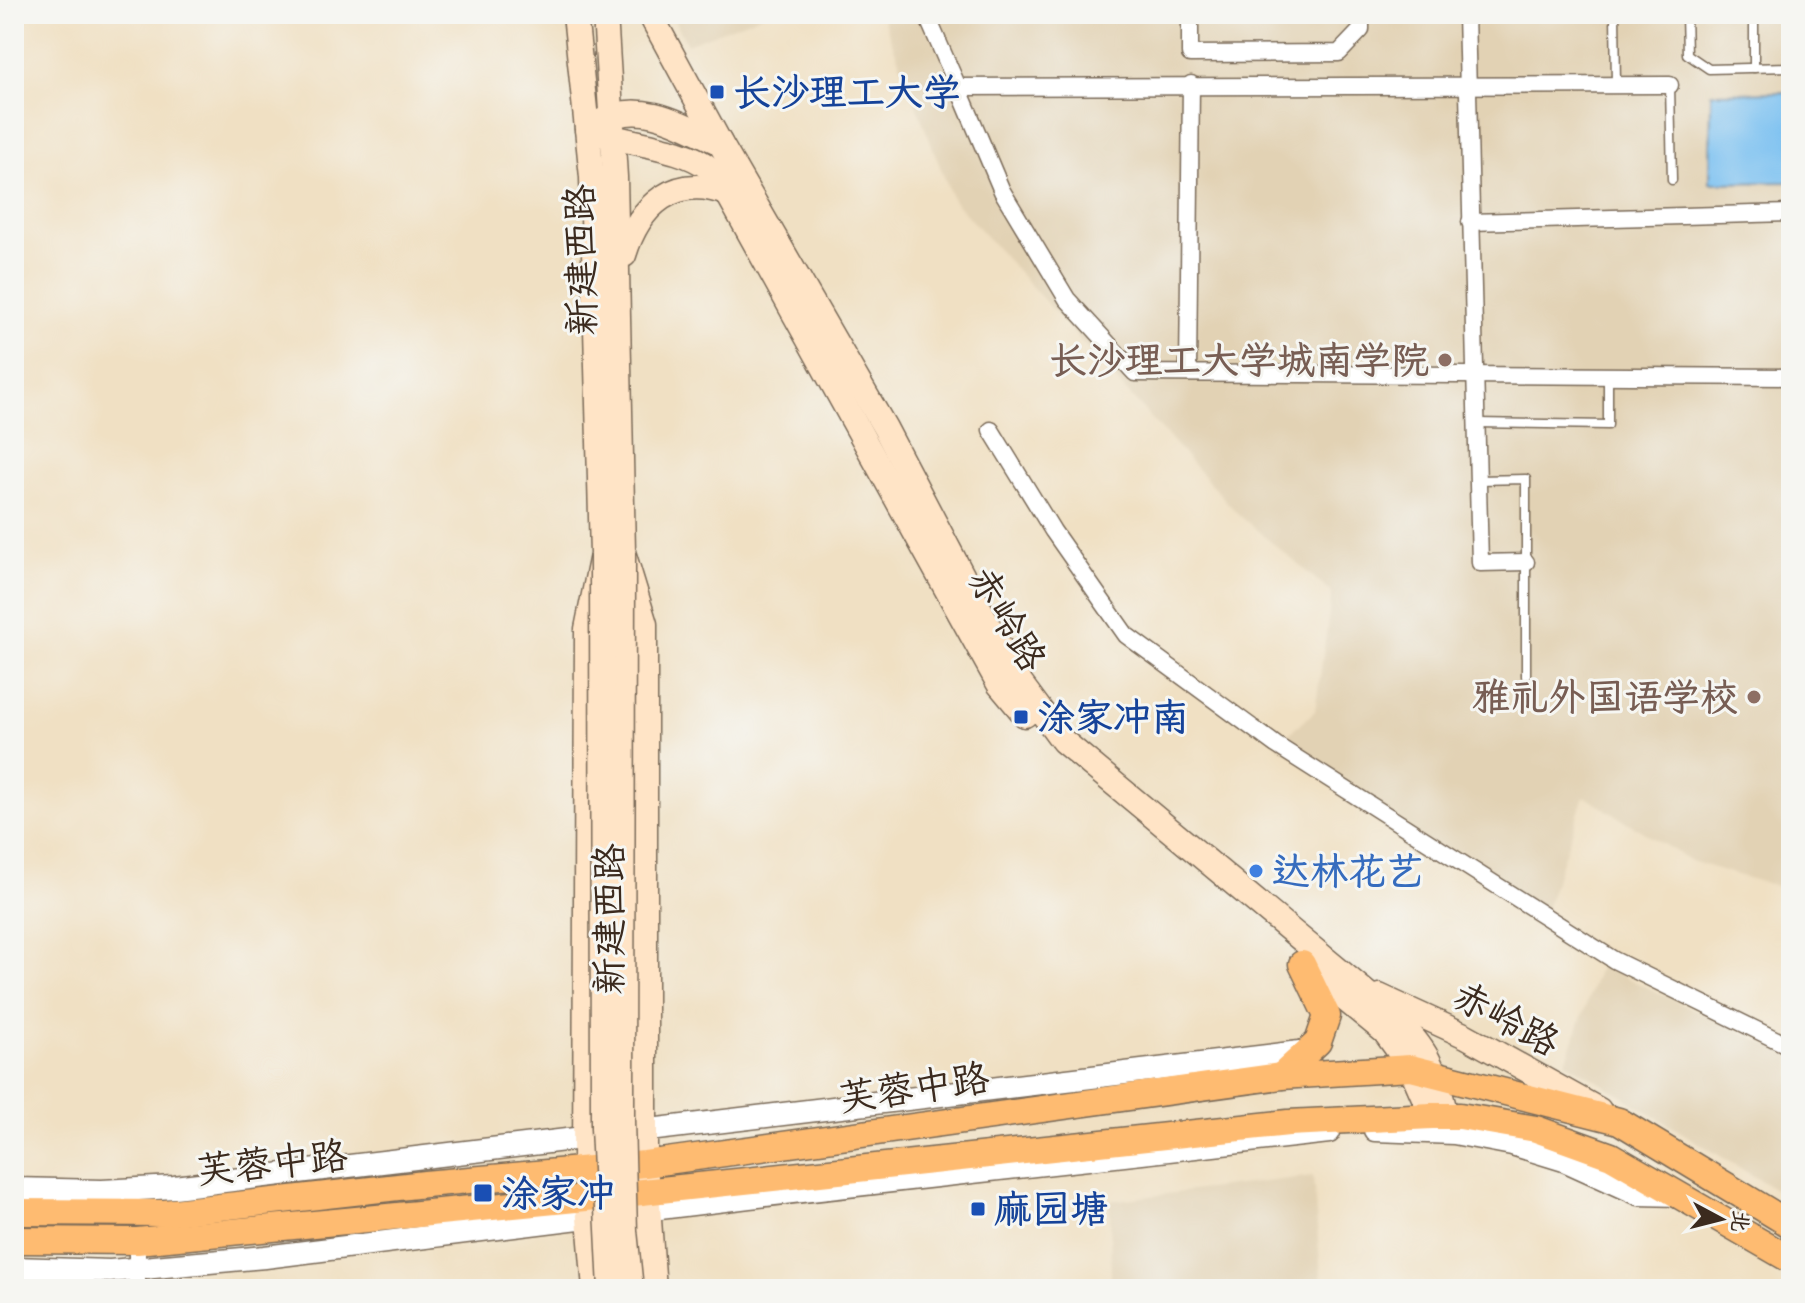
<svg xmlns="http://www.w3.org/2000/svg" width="1805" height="1303" viewBox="0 0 1805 1303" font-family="Caveat,'LXGW WenKai TC',sans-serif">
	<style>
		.built { fill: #e2d2b4 }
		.water { fill: #79c0f1; stroke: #5a7588; stroke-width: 2 }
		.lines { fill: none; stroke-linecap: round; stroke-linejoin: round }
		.service-casing { stroke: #7a6a58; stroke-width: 11 }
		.minor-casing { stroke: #7a6a58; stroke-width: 19 }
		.tertiary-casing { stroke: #7a6a58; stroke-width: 25 }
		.secondary-casing { stroke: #7a6a58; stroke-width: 27 }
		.primary-casing { stroke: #7a6a58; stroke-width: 29 }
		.service { stroke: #fff; stroke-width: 8 }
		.minor { stroke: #fff; stroke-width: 16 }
		.tertiary { stroke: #fff; stroke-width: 22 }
		.secondary { stroke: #ffe4c6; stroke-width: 24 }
		.primary { stroke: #febb71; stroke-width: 26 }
		.secondary-bridge-casing { stroke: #7a6a58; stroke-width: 27; stroke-linecap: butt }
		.secondary-bridge { stroke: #ffe4c6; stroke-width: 24 }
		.transit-dot { fill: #1a4fb4; stroke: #f6f6f2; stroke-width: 3 }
		.education-dot { fill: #8d6e63; stroke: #f6f6f2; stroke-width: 3 }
		.shop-dot { fill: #3f7fe0; stroke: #f6f6f2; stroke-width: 3 }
		.labels { text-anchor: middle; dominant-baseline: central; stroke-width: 6; stroke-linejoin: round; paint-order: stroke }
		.transit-label { font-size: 38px; font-weight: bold; fill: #164399; stroke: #f6f6f2; text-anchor: start }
		.street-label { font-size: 38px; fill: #3b2a1e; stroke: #f6f6f2 }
		.education-label { font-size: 38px; font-weight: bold; fill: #785e54; stroke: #f6f6f2; text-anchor: end }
		.shop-label { font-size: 38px; font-weight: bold; fill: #366cbe; stroke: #f6f6f2; text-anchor: start }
	</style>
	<rect width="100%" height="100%" fill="#f6f6f2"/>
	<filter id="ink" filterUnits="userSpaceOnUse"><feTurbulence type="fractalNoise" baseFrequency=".0125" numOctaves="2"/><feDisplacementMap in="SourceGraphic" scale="16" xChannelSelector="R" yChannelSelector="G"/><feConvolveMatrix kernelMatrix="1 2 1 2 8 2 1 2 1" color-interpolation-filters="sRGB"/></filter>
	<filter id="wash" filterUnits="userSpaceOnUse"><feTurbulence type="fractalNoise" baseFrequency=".006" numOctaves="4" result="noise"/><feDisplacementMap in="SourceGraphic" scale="32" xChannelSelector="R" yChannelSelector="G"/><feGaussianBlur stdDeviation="1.8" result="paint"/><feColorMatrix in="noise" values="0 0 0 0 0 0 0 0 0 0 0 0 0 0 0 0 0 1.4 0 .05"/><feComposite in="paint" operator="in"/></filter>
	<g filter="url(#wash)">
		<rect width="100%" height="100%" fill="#f0e0c3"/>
		<g class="built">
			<polygon points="671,14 765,14 687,44"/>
			<polygon points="881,14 1791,14 1791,891 1691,861 1584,796 1543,918 1276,745 1315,711 1332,593 1239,515 953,200"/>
			<polygon points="1600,965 1791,1056 1791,1199 1566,1062"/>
			<polygon points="1313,1176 1322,1289 1111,1289 1110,1201"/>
		</g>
		<polygon class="water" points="1791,92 1791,182 1710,183 1711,93"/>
	</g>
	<g filter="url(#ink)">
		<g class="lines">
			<g class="service-casing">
				<g id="service">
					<polyline points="1615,14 1616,85"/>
					<polyline points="1686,14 1687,54 1709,69 1791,67"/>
					<polyline points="1754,14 1754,68"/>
					<polyline points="1670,85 1672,180"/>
					<polyline points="1477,423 1608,425 1608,377"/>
					<polyline points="1478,480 1526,479 1526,676"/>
				</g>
			</g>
			<g class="minor-casing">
				<g id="minor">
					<polyline points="926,14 958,87 1670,85"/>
					<polyline points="1190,14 1190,54 1339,53 1361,30 1361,14"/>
					<polyline points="1466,14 1480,563 1526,562"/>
					<polyline points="958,87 1002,191 1067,299 1135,373 1791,377"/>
					<polyline points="1470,222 1791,213"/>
					<polyline points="1188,373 1191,84"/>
					<polyline points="991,430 1053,531 1126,635 1276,745 1614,960 1791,1047"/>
					<polyline points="137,1289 137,1241"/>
				</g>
			</g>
			<g class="tertiary-casing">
				<g id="tertiary">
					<polyline points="1375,1130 1454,1133 1512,1144 1564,1160 1639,1194 1679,1195"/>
					<polyline points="14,1189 102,1191 174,1187 1308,1051"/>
					<polyline points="14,1268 110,1271 265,1257 749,1197 1329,1132"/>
				</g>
			</g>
			<g class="secondary-casing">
				<g id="secondary">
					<polyline points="575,14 592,177 602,555 587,629 585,1170 595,1289"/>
					<polyline points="605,14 615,177 623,552 645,624 645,1164 654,1289"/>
					<path d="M650 14 720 143 885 428 1015 676 1063 741 1390 1013C1428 1050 1434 1065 1446 1116"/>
					<path d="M600 122C640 98 683 125 720 143"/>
					<path d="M587 129C623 144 681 145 709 168 717 174 723 186 728 194L999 684 1025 715"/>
					<path d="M624 255C639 206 675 172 728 194"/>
					<polyline points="1302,964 1385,1032 1411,1068 1432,1116"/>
					<polyline points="1379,996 1466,1036 1599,1110"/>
				</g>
			</g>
			<g class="primary-casing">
				<g id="primary">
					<polyline points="1281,1076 1318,1042 1327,1016 1302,964"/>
					<polyline points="14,1212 165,1213 425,1184 645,1164 1281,1076 1411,1068 1619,1121 1791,1225"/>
					<polyline points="14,1240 137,1241 586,1198 1288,1123 1432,1116 1460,1116 1536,1129 1611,1156 1791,1260"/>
				</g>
			</g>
			<use href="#service" class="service"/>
			<use href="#minor" class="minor"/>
			<use href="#tertiary" class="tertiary"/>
			<use href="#secondary" class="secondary"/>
			<use href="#primary" class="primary"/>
			<g class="secondary-bridge-casing">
				<g id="secondary-bridge">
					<polyline points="623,552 622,1120 625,1231 631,1289"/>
					<polyline points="602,555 603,1128 611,1289"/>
				</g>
			</g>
			<use href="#secondary-bridge" class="secondary-bridge"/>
		</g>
	</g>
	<g class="transit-dot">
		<rect x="709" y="84" width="16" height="16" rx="4"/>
		<rect x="1013" y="709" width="16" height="16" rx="4"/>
		<rect x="473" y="1183" width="20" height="20" rx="4"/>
		<rect x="970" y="1201" width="16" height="16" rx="4"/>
	</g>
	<g class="education-dot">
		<circle cx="1445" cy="360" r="8"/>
		<circle cx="1754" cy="697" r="8"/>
	</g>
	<circle class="shop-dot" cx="1256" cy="871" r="8"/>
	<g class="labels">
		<g class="transit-label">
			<text x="733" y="92">长沙理工大学</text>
			<text x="1037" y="717">涂家冲南</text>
			<text x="501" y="1193">涂家冲</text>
			<text x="994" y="1209">麻园塘</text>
		</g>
		<g class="street-label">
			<text transform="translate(581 260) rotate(-91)">新建西路</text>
			<text transform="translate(1007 619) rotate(59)">赤岭路</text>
			<text transform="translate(609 919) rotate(-90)">新建西路</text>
			<text transform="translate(1506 1019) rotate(28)">赤岭路</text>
			<text transform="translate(914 1088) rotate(-8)">芙蓉中路</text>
			<text transform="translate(272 1163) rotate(-6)">芙蓉中路</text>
		</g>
		<g class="education-label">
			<text x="1429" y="360">长沙理工大学城南学院</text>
			<text x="1738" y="697">雅礼外国语学校</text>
		</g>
		<g class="shop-label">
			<text x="1272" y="871">达林花艺</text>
		</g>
	</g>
	<rect width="1805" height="1303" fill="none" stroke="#f6f6f2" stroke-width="48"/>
	<g transform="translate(1721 1219) rotate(97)" stroke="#f6f6f2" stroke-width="6" paint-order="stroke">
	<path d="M0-6L14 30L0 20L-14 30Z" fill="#3b2a1e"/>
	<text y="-12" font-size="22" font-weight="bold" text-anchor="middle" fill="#3b2a1e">北</text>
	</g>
</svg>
